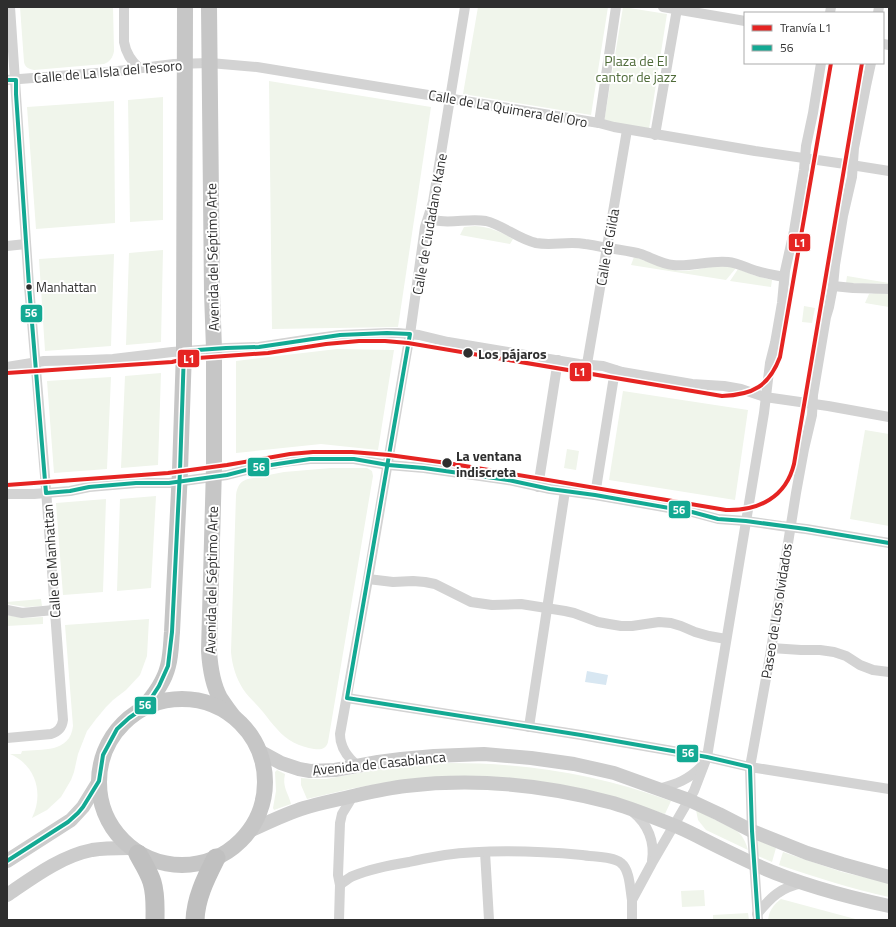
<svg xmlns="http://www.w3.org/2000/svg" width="896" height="927" viewBox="0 0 896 927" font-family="'Titillium Web',sans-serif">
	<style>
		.green { fill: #f0f5eb }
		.water { fill: #d8e7f2 }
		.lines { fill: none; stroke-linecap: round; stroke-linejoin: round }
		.minor { stroke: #d3d3d3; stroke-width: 10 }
		.secondary { stroke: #ccc; stroke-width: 14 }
		.primary { stroke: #c6c6c6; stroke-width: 16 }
		.motorway { stroke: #c0c0c0; stroke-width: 19 }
		.bus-1-casing { stroke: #fff; stroke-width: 7 }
		.bus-1 { stroke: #13a993; stroke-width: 4 }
		.tram-1-casing { stroke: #fff; stroke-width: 7 }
		.tram-1 { stroke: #e52422; stroke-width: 4 }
		.bus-dot { fill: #2e2e2e; stroke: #fff; stroke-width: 1.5 }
		.labels { text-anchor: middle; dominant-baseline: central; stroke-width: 4; stroke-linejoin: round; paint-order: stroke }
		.bus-label { font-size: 13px; fill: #2e2e2e; stroke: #fff; text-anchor: start }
		.park-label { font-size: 14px; fill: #506c3a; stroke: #fff }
		.street-label { font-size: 14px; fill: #2e2e2e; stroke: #fff }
		.stop-label { font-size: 14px; font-weight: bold; fill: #2e2e2e; stroke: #fff; text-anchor: start }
		.line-badge { stroke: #fff; stroke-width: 1.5 }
		.badge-label { font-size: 11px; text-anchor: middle; font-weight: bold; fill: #fff }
	</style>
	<rect width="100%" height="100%" fill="#fff"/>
	<g class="green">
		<path d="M20 7H113L114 51C113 57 110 62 104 64L34 70C28 69 25 67 24 62Z"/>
		<polygon points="478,7 608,7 591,115 463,94"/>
		<polygon points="623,7 667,14 649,129 604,122"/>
		<polygon points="269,81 431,107 398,327 272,329"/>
		<polygon points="163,97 163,220 130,222 128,100"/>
		<polygon points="114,101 115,223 36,229 27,107"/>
		<path d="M475 226C490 227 501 232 513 239L510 244 460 235 464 227Z"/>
		<polygon points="163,250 161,342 126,345 129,253"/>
		<polygon points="114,254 111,346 45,351 39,259"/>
		<path d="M634 257C650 262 666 270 683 271 700 271 718 262 736 268L726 280 631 265Z"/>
		<polygon points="738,269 756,276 772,280 771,287 730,281"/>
		<path d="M847 276 889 283V284C874 283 860 284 846 283Z"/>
		<polygon points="876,293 889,294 889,307 865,303 869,294"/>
		<polygon points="804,306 815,308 812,323 802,322"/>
		<polygon points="337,349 394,350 378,450 321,444 236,453 236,361"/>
		<polygon points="161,373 158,465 121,468 125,376"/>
		<polygon points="111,377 107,469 54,473 47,381"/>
		<polygon points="623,391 748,410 735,500 609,480"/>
		<polygon points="865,430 889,434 889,526 850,519"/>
		<polygon points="567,449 579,451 576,470 564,468"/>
		<path d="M331 468H367L372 471 373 476 328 742C326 749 321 750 314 749 300 747 286 740 277 729 272 724 268 718 263 712 257 704 249 698 243 689 236 678 232 665 231 652L236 495C237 487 240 481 248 479L284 472Z"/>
		<polygon points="156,496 151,588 117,591 120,499"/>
		<polygon points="106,499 103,592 63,595 56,503"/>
		<polygon points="41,599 42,606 26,607 7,604 7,602"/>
		<polygon points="7,615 23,618 43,617 43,624 7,626"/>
		<path d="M149 619 147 656 140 675 126 690 113 700 106 707 96 719 87 731 78 754 74 772 71 780 61 797 47 810 32 818C44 794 36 765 10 754H21L22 751C42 749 70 753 73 726L65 625Z"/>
		<path d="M449 763C528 763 596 774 671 801L665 814 602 795 371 785 350 789 307 799 301 785V778L314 779H326L376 770 401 766Z"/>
		<path d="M277 770 285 774C282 787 288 792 291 804L274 810 273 808 276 791 275 772Z"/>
		<path d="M696 810 737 831C743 836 746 843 748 850L706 830 698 820Z"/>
		<polygon points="758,840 776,848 772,862 758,856"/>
		<path d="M783 852 842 872 889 883V897C851 889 816 877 779 865Z"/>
		<polygon points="704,890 705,906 682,907 681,891"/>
		<path d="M781 899 859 920H768C769 911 773 905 781 899Z"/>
		<polygon points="748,913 749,920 713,920 713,915"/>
	</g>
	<polygon class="water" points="587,671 608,675 606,685 585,682"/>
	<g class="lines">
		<g class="minor">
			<path d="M124 7V42C126 53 131 61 139 68"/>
			<polyline points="663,7 745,21"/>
			<polyline points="830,13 831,7"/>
			<polyline points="878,13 879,7"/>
			<polyline points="883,44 889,45"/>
			<polyline points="7,80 110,72 174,64 210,63 257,67 599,123 614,127 755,151 845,164 889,171"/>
			<polyline points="599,123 616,7"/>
			<polyline points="655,135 677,9"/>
			<path d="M429 217C433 219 436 221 440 221 455 223 471 218 486 221 503 225 518 239 536 243 552 246 568 241 585 244 593 245 601 247 609 248 620 250 631 251 641 254 652 258 662 264 673 265 692 267 710 260 728 262 738 263 747 268 757 271 766 274 775 275 784 277"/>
			<polyline points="7,246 26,244"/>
			<polyline points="833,286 853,288 889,289"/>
			<polyline points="587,364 627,130"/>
			<polyline points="7,367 44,361 89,360 113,359 172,352 226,348 259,347 311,339 340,335 387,333 398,333 419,335 448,342 579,364 603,366 622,372 692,384 724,386 741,389 765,397 828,406 889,417"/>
			<polyline points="538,487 558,360"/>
			<polyline points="7,494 34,494 70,491 89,487 136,483 169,483 227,475 258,467 283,462 310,459 354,459 388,465 424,468 508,480 550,489 595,495 692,512 718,519 746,521 781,526 806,529 889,543"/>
			<polyline points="595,495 615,370"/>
			<polyline points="368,579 393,582 413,581 425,582 435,584 471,602 492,605 521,604 565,611 574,613 598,622 609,624 621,626 632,626 659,622 671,623 681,626 695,632 709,636 726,639"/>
			<polyline points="7,610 22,613 54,610"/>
			<polyline points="771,648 801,650 820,650 834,652 846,656 860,665 873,670 889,672"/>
			<polyline points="347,698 581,735 707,757 750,767 889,789"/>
			<polyline points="529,727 565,491"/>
			<path d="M7 738 51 734C58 732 62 728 63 720L45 476 29 286 10 7"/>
			<path d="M358 766C348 758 340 747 340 734L368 579 404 368 410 334 425 227 433 202 465 7"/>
			<path d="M658 789C677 784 688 780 702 766"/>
			<path d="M633 812C648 824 655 842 652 861"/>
			<polyline points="485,852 489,920"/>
			<path d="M340 885C344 882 348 878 353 876 370 869 390 865 409 862 421 859 433 857 445 855 490 849 537 851 582 855 593 857 613 856 621 863 630 870 630 889 632 900"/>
			<path d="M757 914C771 897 781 887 803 883"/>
			<polyline points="339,920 340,885 338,875 340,823 342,814 353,796"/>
			<polyline points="632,920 632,900 652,863 694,791 707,757 764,413 770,363 775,343 782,303 785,271 794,231 804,170 806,146 813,113 821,63"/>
			<polyline points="758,920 752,831 750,767 770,656 796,493 804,449 812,415 813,395 826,317 829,307 833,286 835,265 843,216 852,177 854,148 866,86 871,63"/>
		</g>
		<g class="secondary">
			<polyline points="259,751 281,763 299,769 310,771 335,770 378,762 401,759 434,756 484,754 531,758 574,764 614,773 689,800 719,814 752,831 807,853 842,864 889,877"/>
			<path d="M249 831C267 823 285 814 304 808 320 803 337 800 353 796 371 792 388 788 406 786 474 778 546 785 613 803 633 809 653 817 673 825 681 828 689 832 697 836 716 846 735 855 754 864 797 884 843 896 889 906"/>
			<polyline points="7,861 71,820 83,807 99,781"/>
			<path d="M7 895C32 878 61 856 92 850 104 848 117 848 129 848"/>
		</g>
		<g class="primary">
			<path d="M209 7 212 293 214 349V467L209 651C210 667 212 683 220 698 224 704 228 710 233 716"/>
			<circle cx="182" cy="782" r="83"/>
			<path d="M142 709C153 697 164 683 168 666 171 655 171 643 172 632L180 471 184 351 185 7"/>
		</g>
		<g class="motorway">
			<path d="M138 854C143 863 149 872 152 882 156 895 155 907 155 920"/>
			<path d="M195 920C196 897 206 878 216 858"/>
		</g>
		<g class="bus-1-casing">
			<g id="bus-1">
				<polyline points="7,80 16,80 16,94 29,286 46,493 70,491 89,487 136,483 169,483 227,475 258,467 310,459 354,459 388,465 424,468 508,480 550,489 595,495 692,512 718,519 746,521 806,529 889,543"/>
				<polyline points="7,861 68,822 78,813 83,807 99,781 103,755 117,729 129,718 142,709 150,700 159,686 168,666 172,632 180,471 184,351 226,348 259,347 340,335 387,333 410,334 347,698 581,735 707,757 750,767 752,831 758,920"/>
			</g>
		</g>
		<use href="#bus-1" class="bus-1"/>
		<g class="tram-1-casing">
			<g id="tram-1">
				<path d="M7 373 172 362 184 359 268 353 326 344 359 341H385L408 343 722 396C753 395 769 386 780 357L831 63"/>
				<path d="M7 485 168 473 227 465 290 454 313 452H352L389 455 447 463 726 510C759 511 786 497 794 464L862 63"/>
			</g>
		</g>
		<use href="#tram-1" class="tram-1"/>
	</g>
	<g class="bus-dot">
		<circle cx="29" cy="287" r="3.5"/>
		<circle cx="468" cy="353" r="5.5"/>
		<circle cx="447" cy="463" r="5.5"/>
	</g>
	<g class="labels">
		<g class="bus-label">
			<text x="36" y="287">Manhattan</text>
		</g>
		<g class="park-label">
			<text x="636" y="60">Plaza de El<tspan x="636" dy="16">cantor de jazz</tspan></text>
		</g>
		<g class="street-label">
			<text transform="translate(108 71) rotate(-5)">Calle de La Isla del Tesoro</text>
			<text transform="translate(508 108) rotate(10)">Calle de La Quimera del Oro</text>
			<text transform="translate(429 224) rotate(-80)">Calle de Ciudadano Kane</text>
			<text transform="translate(607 247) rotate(-80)">Calle de Gilda</text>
			<text transform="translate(212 257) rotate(-91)">Avenida del Séptimo Arte</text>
			<text transform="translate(51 561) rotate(-94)">Calle de Manhattan</text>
			<text transform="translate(211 580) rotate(-89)">Avenida del Séptimo Arte</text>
			<text transform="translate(776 611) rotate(-81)">Paseo de Los olvidados</text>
			<text transform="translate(379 763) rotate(-6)">Avenida de Casablanca</text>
		</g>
		<g class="stop-label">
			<text x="478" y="353">Los pájaros</text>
			<text x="456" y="455">La ventana<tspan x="456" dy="16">indiscreta</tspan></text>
		</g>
	</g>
	<g class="line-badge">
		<rect x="788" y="233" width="23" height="19" rx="4" fill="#e52422"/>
		<rect x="20" y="304" width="23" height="19" rx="4" fill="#13a993"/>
		<rect x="177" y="349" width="23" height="19" rx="4" fill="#e52422"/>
		<rect x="569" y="362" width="23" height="20" rx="4" fill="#e52422"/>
		<rect x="247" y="457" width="23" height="20" rx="4" fill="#13a993"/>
		<rect x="668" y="500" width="23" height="19" rx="4" fill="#13a993"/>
		<rect x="134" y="696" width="23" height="19" rx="4" fill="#13a993"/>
		<rect x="676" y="744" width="23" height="19" rx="4" fill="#13a993"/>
	</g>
	<g class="badge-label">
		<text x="800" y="247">L1</text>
		<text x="31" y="317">56</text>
		<text x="189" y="363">L1</text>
		<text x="580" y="376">L1</text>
		<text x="259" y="471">56</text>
		<text x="679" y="514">56</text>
		<text x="145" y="709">56</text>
		<text x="688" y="757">56</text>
	</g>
	<rect width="896" height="927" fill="none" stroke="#2e2e2e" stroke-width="16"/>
	<rect x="744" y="12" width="140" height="52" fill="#ffffff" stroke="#ababab"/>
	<rect x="752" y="25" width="20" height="6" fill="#e52422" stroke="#ababab"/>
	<text x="780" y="32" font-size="12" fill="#2e2e2e">Tranvía L1</text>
	<rect x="752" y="45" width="20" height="6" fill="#13a993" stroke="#ababab"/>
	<text x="780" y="52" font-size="12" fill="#2e2e2e">56</text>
</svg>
